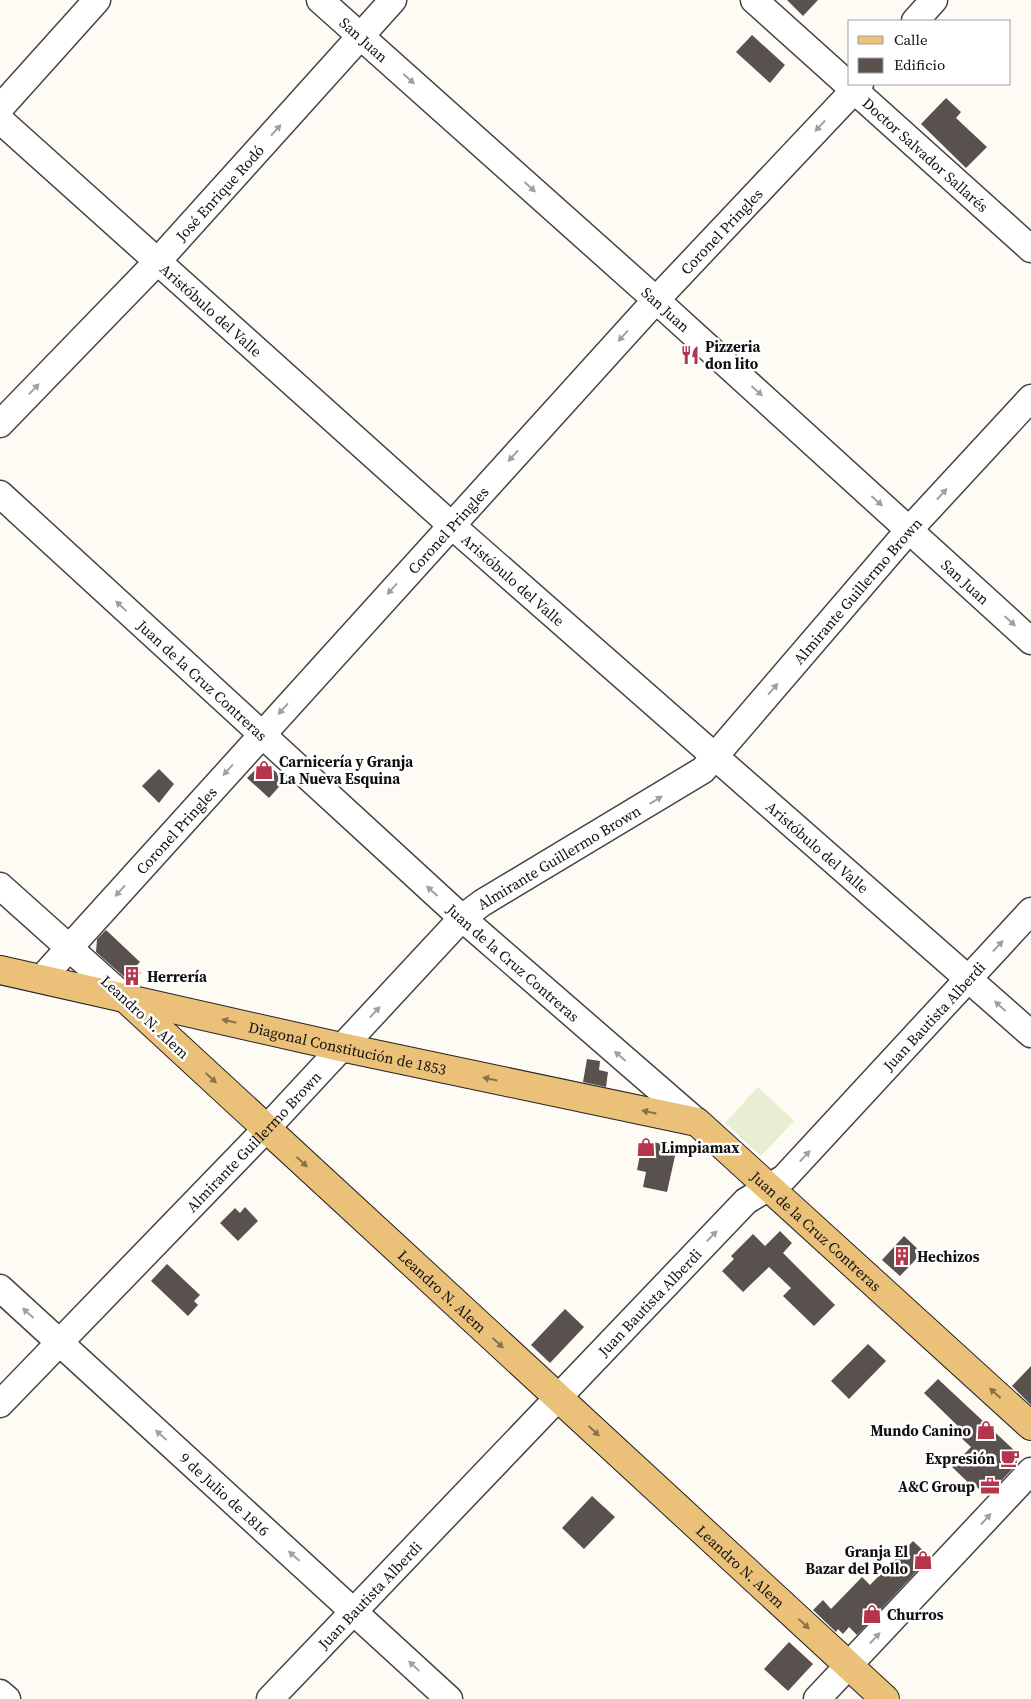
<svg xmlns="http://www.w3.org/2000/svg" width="1031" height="1699" viewBox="0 0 1031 1699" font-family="'Source Serif 4',serif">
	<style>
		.pitch { fill: #e8eed2 }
		.building { fill: #58514e }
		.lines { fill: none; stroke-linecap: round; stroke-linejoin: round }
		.minor-casing { stroke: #444; stroke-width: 29 }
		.major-casing { stroke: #222; stroke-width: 30 }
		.minor { stroke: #fff; stroke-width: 26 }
		.major { stroke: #ebc078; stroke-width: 28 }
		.oneway { fill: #a0a0a0 }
		.oneway2 { fill: #89714a }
		.labels { text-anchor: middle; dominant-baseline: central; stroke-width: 5; stroke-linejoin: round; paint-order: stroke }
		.street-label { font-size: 15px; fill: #111; stroke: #fff }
		.poi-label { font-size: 15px; font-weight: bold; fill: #111; stroke: #fff; text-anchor: start }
	</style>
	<rect width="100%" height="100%" fill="#fefbf5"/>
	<polygon class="pitch" points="758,1087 794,1121 761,1156 725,1123"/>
	<g class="building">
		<polygon points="787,0 818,0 803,16"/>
		<polygon points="752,35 785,65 770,83 736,52"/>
		<polygon points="946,98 961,112 956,118 987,147 966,168 921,124"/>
		<polygon points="268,765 285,780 269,798 247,778 259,766"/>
		<polygon points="159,769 174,784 159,803 142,786"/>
		<polygon points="106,930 140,962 135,967 141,973 131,983 96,952 97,939"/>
		<polygon points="587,1059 600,1061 599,1070 608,1072 606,1087 583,1082"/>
		<polygon points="643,1140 677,1147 667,1192 643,1187 646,1172 637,1170"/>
		<polygon points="245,1207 258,1221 238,1241 220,1223 235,1208 240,1213"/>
		<polygon points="780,1231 792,1243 783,1253 835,1305 814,1326 783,1296 791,1288 769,1267 743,1292 722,1271 734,1259 731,1256 753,1234 765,1246"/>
		<polygon points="904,1236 922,1253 900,1276 882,1260"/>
		<polygon points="167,1264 200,1295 194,1301 198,1305 188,1316 151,1281"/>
		<polygon points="565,1309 584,1327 550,1363 531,1345"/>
		<polygon points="868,1344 886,1361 849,1399 831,1381"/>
		<polygon points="1031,1366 1031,1405 1012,1386"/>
		<polygon points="938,1379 1015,1451 1017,1464 989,1494 984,1489 982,1492 975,1485 973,1487 952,1467 971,1447 956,1433 960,1428 924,1393"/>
		<polygon points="592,1496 615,1517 584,1549 562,1528"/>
		<polygon points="913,1541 930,1557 857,1635 849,1627 843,1634 838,1629 836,1632 813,1610 823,1600 831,1609 862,1577 870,1585"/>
		<polygon points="789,1642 813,1664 788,1691 764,1669"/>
	</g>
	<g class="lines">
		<g class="minor-casing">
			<g id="minor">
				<path id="s1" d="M320 0 656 300 1031 641"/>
				<path id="s2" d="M754 0 1031 249"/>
				<polyline points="915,21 934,0"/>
				<polyline points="0,108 97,0"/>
				<path id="s3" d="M0 120 450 524 1031 1034"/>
				<path id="s4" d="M0 424 157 262 393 0"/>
				<path id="s5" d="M0 494 462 918 697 1122"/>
				<polyline points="0,886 124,997"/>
				<path id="s6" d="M41 979 656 300 860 84"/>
				<path id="s7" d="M0 1288 449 1699"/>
				<path id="s8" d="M0 1404 266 1129 462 918 482 903 703 770 909 530 1031 398"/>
				<polyline points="0,1693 7,1699"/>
				<path id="s9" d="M270 1699 746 1201 784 1178 1031 911"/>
				<polyline points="817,1699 1031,1471"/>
			</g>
		</g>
		<g class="major-casing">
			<g id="major">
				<path id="s10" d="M0 970 341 1047 697 1122 1031 1426"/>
				<path id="s11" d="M125 998 885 1699"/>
			</g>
		</g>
		<use href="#minor" class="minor"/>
		<use href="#major" class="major"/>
	</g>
	<defs><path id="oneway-solid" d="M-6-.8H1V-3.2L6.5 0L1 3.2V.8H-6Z" transform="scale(1.25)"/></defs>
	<g class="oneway">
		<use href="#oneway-solid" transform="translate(409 79) rotate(42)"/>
		<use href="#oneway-solid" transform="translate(820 126) rotate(133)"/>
		<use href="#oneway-solid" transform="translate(276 130) rotate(-48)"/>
		<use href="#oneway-solid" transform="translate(530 187) rotate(42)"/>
		<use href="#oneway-solid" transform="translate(623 336) rotate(132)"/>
		<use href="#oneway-solid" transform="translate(34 389) rotate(-46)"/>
		<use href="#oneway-solid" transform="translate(757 391) rotate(42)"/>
		<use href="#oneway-solid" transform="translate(513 456) rotate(132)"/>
		<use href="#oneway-solid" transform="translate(942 494) rotate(-47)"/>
		<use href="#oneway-solid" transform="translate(877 501) rotate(42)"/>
		<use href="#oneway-solid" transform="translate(392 589) rotate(132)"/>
		<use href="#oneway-solid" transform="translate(121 606) rotate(-137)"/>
		<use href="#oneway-solid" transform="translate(1010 621) rotate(42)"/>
		<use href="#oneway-solid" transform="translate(773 689) rotate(-49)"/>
		<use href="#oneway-solid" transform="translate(283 709) rotate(132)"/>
		<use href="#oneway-solid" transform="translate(228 770) rotate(132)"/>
		<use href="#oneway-solid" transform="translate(656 800) rotate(-31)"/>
		<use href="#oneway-solid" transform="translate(120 891) rotate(132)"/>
		<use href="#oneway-solid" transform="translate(432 891) rotate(-138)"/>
		<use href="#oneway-solid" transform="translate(998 946) rotate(-47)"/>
		<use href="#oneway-solid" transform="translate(1000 1006) rotate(-138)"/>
		<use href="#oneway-solid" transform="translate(375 1012) rotate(-47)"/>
		<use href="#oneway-solid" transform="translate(620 1056) rotate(-139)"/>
		<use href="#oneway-solid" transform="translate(805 1156) rotate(-47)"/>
		<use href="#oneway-solid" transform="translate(712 1236) rotate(-46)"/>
		<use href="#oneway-solid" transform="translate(28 1313) rotate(-138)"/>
		<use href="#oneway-solid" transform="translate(161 1435) rotate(-138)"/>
		<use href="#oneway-solid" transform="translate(986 1519) rotate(-47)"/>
		<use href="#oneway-solid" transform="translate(294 1556) rotate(-138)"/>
		<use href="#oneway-solid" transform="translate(875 1638) rotate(-47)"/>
		<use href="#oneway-solid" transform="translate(414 1666) rotate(-137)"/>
	</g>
	<g class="oneway2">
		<use href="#oneway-solid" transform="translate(229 1021) rotate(-167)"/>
		<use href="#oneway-solid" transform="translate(211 1078) rotate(43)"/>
		<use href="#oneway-solid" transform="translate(490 1079) rotate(-168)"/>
		<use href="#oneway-solid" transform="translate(649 1112) rotate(-168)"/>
		<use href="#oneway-solid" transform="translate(302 1162) rotate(43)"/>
		<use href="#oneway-solid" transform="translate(498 1343) rotate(43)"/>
		<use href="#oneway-solid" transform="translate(995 1393) rotate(-138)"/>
		<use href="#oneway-solid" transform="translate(594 1431) rotate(43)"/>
		<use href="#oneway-solid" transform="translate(804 1624) rotate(43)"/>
	</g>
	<defs>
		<g id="restaurant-bare" transform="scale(1.5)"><path d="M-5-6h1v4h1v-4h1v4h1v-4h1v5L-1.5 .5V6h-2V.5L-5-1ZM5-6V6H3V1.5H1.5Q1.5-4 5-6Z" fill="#b4354c" stroke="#fff" stroke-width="2.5" paint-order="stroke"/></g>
		<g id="shop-bare" transform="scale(1.5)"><path d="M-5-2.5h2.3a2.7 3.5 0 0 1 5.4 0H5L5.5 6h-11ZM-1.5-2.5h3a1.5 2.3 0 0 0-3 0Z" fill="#b4354c" stroke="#fff" stroke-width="2.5" paint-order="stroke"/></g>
		<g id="building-bare" transform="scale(1.5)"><path d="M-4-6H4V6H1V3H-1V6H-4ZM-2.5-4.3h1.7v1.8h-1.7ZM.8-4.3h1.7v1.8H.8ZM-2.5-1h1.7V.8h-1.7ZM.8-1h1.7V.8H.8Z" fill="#b4354c" stroke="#fff" stroke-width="2.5" paint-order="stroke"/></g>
		<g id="cafe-bare" transform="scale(1.5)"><path d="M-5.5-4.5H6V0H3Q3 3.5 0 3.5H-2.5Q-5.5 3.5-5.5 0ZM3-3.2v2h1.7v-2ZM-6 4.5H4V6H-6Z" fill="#b4354c" stroke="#fff" stroke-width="2.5" paint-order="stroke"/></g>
		<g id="office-bare" transform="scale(1.5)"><path d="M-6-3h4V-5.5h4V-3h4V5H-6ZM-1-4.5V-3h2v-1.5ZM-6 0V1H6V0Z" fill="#b4354c" stroke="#fff" stroke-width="2.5" paint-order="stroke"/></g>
	</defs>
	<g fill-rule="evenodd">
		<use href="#restaurant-bare" x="690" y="355"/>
		<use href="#shop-bare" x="264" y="770"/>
		<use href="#building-bare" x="132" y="976"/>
		<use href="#shop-bare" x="646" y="1147"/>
		<use href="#building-bare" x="902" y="1256"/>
		<use href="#shop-bare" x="986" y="1430"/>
		<use href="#cafe-bare" x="1010" y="1458"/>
		<use href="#office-bare" x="990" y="1486"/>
		<use href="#shop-bare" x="923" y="1560"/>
		<use href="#shop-bare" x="872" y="1614"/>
	</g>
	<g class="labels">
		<g class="street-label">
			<text stroke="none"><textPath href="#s1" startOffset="59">San Juan</textPath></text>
			<text stroke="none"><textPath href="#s2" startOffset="231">Doctor Salvador Sallarés</textPath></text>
			<text stroke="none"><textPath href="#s4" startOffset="319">José Enrique Rodó</textPath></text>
			<text stroke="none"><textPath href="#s6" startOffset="1011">Coronel Pringles</textPath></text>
			<text stroke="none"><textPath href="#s1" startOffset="464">San Juan</textPath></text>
			<text stroke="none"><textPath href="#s3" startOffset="284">Aristóbulo del Valle</textPath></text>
			<text stroke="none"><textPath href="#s6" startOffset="606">Coronel Pringles</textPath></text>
			<text stroke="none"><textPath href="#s3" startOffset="689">Aristóbulo del Valle</textPath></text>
			<text stroke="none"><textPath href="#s1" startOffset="869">San Juan</textPath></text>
			<text stroke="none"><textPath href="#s8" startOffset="1190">Almirante Guillermo Brown</textPath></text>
			<text stroke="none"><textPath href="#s5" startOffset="275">Juan de la Cruz Contreras</textPath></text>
			<text stroke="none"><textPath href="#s6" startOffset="201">Coronel Pringles</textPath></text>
			<text stroke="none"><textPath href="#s3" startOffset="1094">Aristóbulo del Valle</textPath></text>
			<text stroke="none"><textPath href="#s8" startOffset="785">Almirante Guillermo Brown</textPath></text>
			<text stroke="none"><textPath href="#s5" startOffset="695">Juan de la Cruz Contreras</textPath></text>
			<text transform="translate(145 1017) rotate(43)">Leandro N. Alem</text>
			<text stroke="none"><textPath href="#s9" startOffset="954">Juan Bautista Alberdi</textPath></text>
			<text stroke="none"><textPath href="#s10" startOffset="356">Diagonal Constitución de 1853</textPath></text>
			<text stroke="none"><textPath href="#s8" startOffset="365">Almirante Guillermo Brown</textPath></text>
			<text stroke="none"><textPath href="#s10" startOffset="875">Juan de la Cruz Contreras</textPath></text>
			<text stroke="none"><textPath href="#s11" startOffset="432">Leandro N. Alem</textPath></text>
			<text stroke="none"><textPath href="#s9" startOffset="549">Juan Bautista Alberdi</textPath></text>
			<text stroke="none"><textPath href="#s7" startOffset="305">9 de Julio de 1816</textPath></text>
			<text stroke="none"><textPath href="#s11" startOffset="838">Leandro N. Alem</textPath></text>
			<text stroke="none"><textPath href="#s9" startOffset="144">Juan Bautista Alberdi</textPath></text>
		</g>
		<g class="poi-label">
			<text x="705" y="346">Pizzeria<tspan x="705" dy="17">don lito</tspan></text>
			<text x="279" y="761">Carnicería y Granja<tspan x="279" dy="17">La Nueva Esquina</tspan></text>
			<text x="147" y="976">Herrería</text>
			<text x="661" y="1147">Limpiamax</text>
			<text x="917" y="1256">Hechizos</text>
			<text x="971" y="1430" text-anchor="end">Mundo Canino</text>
			<text x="995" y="1458" text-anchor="end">Expresión</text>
			<text x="975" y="1486" text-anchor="end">A&amp;C Group</text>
			<text x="908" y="1551" text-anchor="end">Granja El<tspan x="908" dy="17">Bazar del Pollo</tspan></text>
			<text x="887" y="1614">Churros</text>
		</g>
	</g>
	<rect x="848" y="20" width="162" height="65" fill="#ffffff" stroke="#a0a0a0"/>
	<rect x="858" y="36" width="25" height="8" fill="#ebc078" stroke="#a0a0a0"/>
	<text x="894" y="45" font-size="15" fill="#111111">Calle</text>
	<rect x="858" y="58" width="25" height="15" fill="#58514e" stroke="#a0a0a0"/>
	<text x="894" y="70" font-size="15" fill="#111111">Edificio</text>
</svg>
